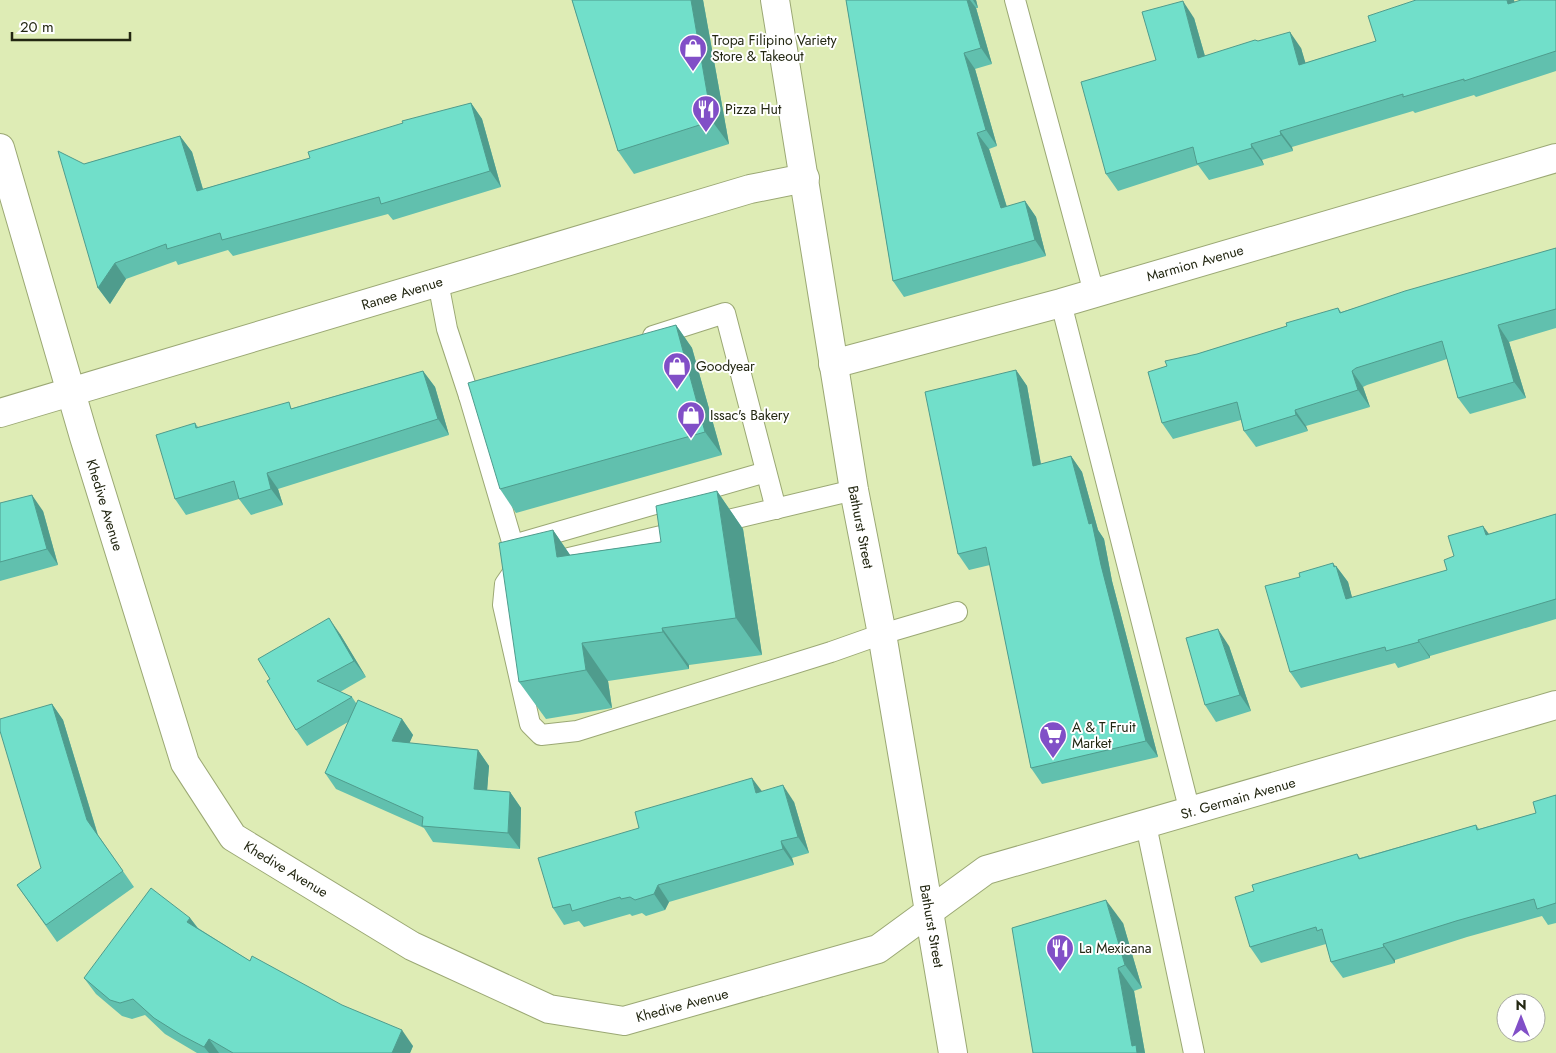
<svg xmlns="http://www.w3.org/2000/svg" width="1556" height="1053" viewBox="0 0 1556 1053" font-family="Jost,sans-serif">
	<style>
		.lines { fill: none; stroke-linecap: round; stroke-linejoin: round }
		.lane-casing { stroke: #9ba874; stroke-width: 22 }
		.street-casing { stroke: #9ba874; stroke-width: 30 }
		.secondary-casing { stroke: #9ba874; stroke-width: 30 }
		.lane { stroke: #fff; stroke-width: 20 }
		.street { stroke: #fff; stroke-width: 28 }
		.secondary { stroke: #fff; stroke-width: 28 }
		.wall { fill: #61c0ae }
		.shaded-wall { fill: #4f9c8d }
		.building { fill: #71dfca; stroke: #4f9c8d }
		.labels { text-anchor: middle; dominant-baseline: central; stroke-width: 4; stroke-linejoin: round; paint-order: stroke }
		.poi-label { font-size: 14px; fill: #232712; stroke: #fff; text-anchor: start }
		.street-label { font-size: 14px; fill: #232712; stroke: #fff }
	</style>
	<rect width="100%" height="100%" fill="#deecb5"/>
	<g class="lines">
		<g class="lane-casing">
			<g id="lane">
				<polyline points="1015,0 1094,293"/>
				<polyline points="438,282 447,329 469,396 497,387"/>
				<polyline points="1061,303 1190,812"/>
				<polyline points="653,336 725,313 776,509"/>
				<polyline points="469,396 513,545 766,472"/>
				<polyline points="569,558 854,490"/>
				<polyline points="524,569 514,571 505,584 503,605 530,724 541,735 577,731 831,652 882,634 957,612"/>
				<polyline points="1146,825 1194,1053"/>
			</g>
		</g>
		<g class="street-casing">
			<g id="street">
				<polyline points="0,148 84,437 185,763 233,837 412,946 549,1009 624,1021 878,949 986,870 1556,705"/>
				<polyline points="833,364 1061,303 1556,158"/>
			</g>
		</g>
		<g class="secondary-casing">
			<g id="secondary">
				<polyline points="775,0 854,490 882,634 953,1053"/>
				<polyline points="0,413 750,189 805,178"/>
			</g>
		</g>
		<use href="#lane" class="lane"/>
		<use href="#street" class="street"/>
		<use href="#secondary" class="secondary"/>
	</g>
	<g class="wall">
		<polygon points="572,0 703,0 729,144 634,174 618,151"/>
		<polygon points="846,0 976,0 978,8 976,8 992,64 975,69 997,146 989,149 1007,207 1025,201 1036,217 1046,256 904,297 893,281"/>
		<polygon points="1416,0 1514,0 1514,2 1556,0 1556,71 1476,97 1474,95 1415,113 1413,111 1292,147 1293,151 1262,160 1264,165 1209,180 1198,165 1118,191 1106,174 1156,60 1194,18 1205,56 1258,41 1301,48 1305,63 1376,41"/>
		<polygon points="471,103 482,119 501,187 393,220 388,214 233,256 228,250 178,265 176,261 126,279 110,304 98,288 84,164 180,136 192,152 203,189 310,158"/>
		<polygon points="1556,248 1556,328 1509,342 1526,398 1470,414 1458,398 1447,359 1367,385 1363,387 1370,407 1306,426 1308,431 1256,447 1244,431 1241,420 1173,439 1162,423 1167,366 1197,354 1287,326 1338,308 1341,312"/>
		<polygon points="676,325 692,348 722,455 516,513 500,489"/>
		<polygon points="1016,370 1027,386 1041,464 1071,456 1082,472 1098,530 1104,539 1112,581 1158,757 1042,784 1031,768 990,565 969,570 958,554"/>
		<polygon points="423,371 435,387 449,435 278,489 283,505 251,515 239,499 186,515 175,499 195,423 198,427 293,408"/>
		<polygon points="717,491 743,529 762,655 689,665 689,669 608,681 612,708 546,719 519,682 553,530 570,555 661,542"/>
		<polygon points="0,503 43,511 58,565 0,581"/>
		<polygon points="1556,514 1556,619 1430,656 1430,658 1398,668 1395,663 1301,688 1290,672 1336,566 1348,582 1352,598 1447,570 1454,556 1489,534"/>
		<polygon points="340,634 366,677 340,692 352,697 356,703 402,719 413,735 409,743 478,750 489,766 487,790 510,792 521,808 520,849 433,842 424,828 336,789 325,773 348,722 307,746 296,730 267,681"/>
		<polygon points="1229,646 1251,711 1216,722 1205,705"/>
		<polygon points="52,704 63,720 98,835 134,887 57,942 17,885 41,868"/>
		<polygon points="762,792 794,802 809,853 792,858 794,865 669,902 665,910 646,916 642,913 632,916 630,914 584,927 579,921 564,925 553,908"/>
		<polygon points="1556,795 1556,923 1548,925 1542,916 1467,937 1395,960 1395,963 1343,978 1331,962 1326,944 1261,963 1250,947 1357,854 1360,858 1476,825 1479,829 1536,813"/>
		<polygon points="190,918 198,928 250,961 413,1046 410,1053 197,1053 165,1034 145,1015 132,1019 122,1016 96,994 84,978"/>
		<polygon points="1123,923 1142,988 1134,991 1145,1053 1033,1053"/>
	</g>
	<g class="shaded-wall">
		<polygon points="691,0 703,0 729,144 712,121"/>
		<polygon points="967,0 970,0 976,8 992,64 981,48"/>
		<polygon points="973,0 976,0 978,8"/>
		<polygon points="1507,0 1514,0 1520,20 1508,4"/>
		<polygon points="1183,1 1194,18 1210,74 1198,58"/>
		<polygon points="1290,32 1301,48 1311,81 1299,65"/>
		<polygon points="964,53 975,69 997,146 986,130"/>
		<polygon points="471,103 482,119 501,187 490,171"/>
		<polygon points="1280,131 1292,147 1293,151 1281,135"/>
		<polygon points="977,133 989,149 1012,224 1001,208"/>
		<polygon points="180,136 192,152 208,207 197,191"/>
		<polygon points="1251,144 1262,160 1264,165 1252,148"/>
		<polygon points="1025,201 1036,217 1046,256 1035,240"/>
		<polygon points="115,263 126,279 110,304 98,288"/>
		<polygon points="676,325 692,348 722,455 705,432"/>
		<polygon points="1498,325 1509,342 1526,398 1514,382"/>
		<polygon points="1016,370 1027,386 1044,482 1033,466"/>
		<polygon points="423,371 435,387 449,435 438,419"/>
		<polygon points="1352,371 1363,387 1370,407 1358,390"/>
		<polygon points="1295,410 1306,426 1308,431 1296,415"/>
		<polygon points="1071,456 1082,472 1098,530 1104,539 1112,581 1158,757 1146,741"/>
		<polygon points="267,473 278,489 283,505 271,489"/>
		<polygon points="717,491 743,529 762,655 736,618"/>
		<polygon points="32,495 43,511 58,565 47,549"/>
		<polygon points="1483,526 1495,542 1486,535"/>
		<polygon points="553,530 579,568 557,557"/>
		<polygon points="1333,563 1337,569 1336,566 1348,582 1357,616 1346,599"/>
		<polygon points="329,618 340,634 366,677 354,661"/>
		<polygon points="662,628 689,665 689,669 663,632"/>
		<polygon points="1218,629 1229,646 1251,711 1240,695"/>
		<polygon points="1418,640 1430,656 1430,658 1419,642"/>
		<polygon points="582,643 608,681 612,708 586,670"/>
		<polygon points="52,704 63,720 98,836 87,820"/>
		<polygon points="402,719 413,735 403,758 392,741"/>
		<polygon points="478,750 489,766 486,805 474,789"/>
		<polygon points="752,778 764,794 756,793"/>
		<polygon points="783,785 794,802 809,853 798,837"/>
		<polygon points="510,792 521,808 520,849 508,833"/>
		<polygon points="781,841 792,858 794,865 783,849"/>
		<polygon points="658,885 669,902 665,910 654,894"/>
		<polygon points="1106,900 1123,923 1142,988 1125,965"/>
		<polygon points="190,918 202,934 187,922"/>
		<polygon points="1383,944 1395,960 1395,963 1384,947"/>
		<polygon points="1118,968 1134,991 1145,1053 1136,1053 1132,1046"/>
		<polygon points="402,1030 413,1046 410,1053 392,1053"/>
		<polygon points="209,1039 219,1053 209,1053 204,1047"/>
	</g>
	<g class="building">
		<polygon points="572,0 691,0 712,121 618,151"/>
		<polygon points="846,0 967,0 981,48 964,53 986,130 977,133 1001,208 1025,201 1035,240 893,281"/>
		<polygon points="1416,0 1507,0 1508,4 1521,0 1556,0 1556,51 1464,81 1464,79 1403,97 1403,94 1280,131 1281,135 1251,144 1252,148 1197,164 1193,147 1106,174 1081,82 1156,60 1142,12 1183,1 1198,58 1255,40 1258,41 1290,32 1299,65 1376,41 1368,16"/>
		<polygon points="471,103 490,171 381,204 379,197 222,240 220,233 167,249 166,244 115,263 98,288 58,151 84,164 180,136 197,191 310,158 308,152 403,123 402,121"/>
		<polygon points="1556,248 1556,309 1498,325 1514,382 1458,398 1442,341 1356,368 1352,371 1358,390 1295,410 1296,415 1244,431 1237,402 1162,423 1148,372 1167,366 1165,361 1197,354 1287,326 1286,323 1338,308 1340,313 1405,291"/>
		<polygon points="676,325 705,432 500,489 468,383"/>
		<polygon points="1016,370 1033,466 1071,456 1089,524 1092,523 1101,565 1146,741 1031,768 986,547 958,554 925,392"/>
		<polygon points="423,371 438,419 267,473 271,489 239,499 234,481 175,499 156,435 195,423 196,428 289,402 291,409"/>
		<polygon points="717,491 736,618 662,628 663,632 582,643 586,670 519,682 499,543 553,530 557,557 661,542 656,506"/>
		<polygon points="32,495 47,549 0,562 0,503"/>
		<polygon points="1556,514 1556,599 1418,640 1419,642 1386,651 1385,647 1290,672 1265,586 1300,577 1299,573 1333,563 1334,567 1336,566 1346,599 1447,570 1444,560 1454,556 1448,536 1483,526 1486,535"/>
		<polygon points="329,618 354,661 317,681 352,697 296,730 267,681 270,679 258,659"/>
		<polygon points="1218,629 1240,695 1205,705 1186,638"/>
		<polygon points="358,700 402,719 392,741 478,750 474,789 510,792 508,833 422,826 423,817 325,773"/>
		<polygon points="52,704 87,820 123,871 46,925 17,885 41,868 0,731 0,719"/>
		<polygon points="752,778 756,793 783,785 798,837 781,841 783,849 658,885 654,894 635,900 630,897 621,899 620,897 572,911 570,904 553,908 538,858 639,828 635,812"/>
		<polygon points="1556,795 1556,903 1537,909 1534,899 1456,921 1383,944 1384,947 1331,962 1322,929 1317,931 1316,927 1250,947 1235,897 1254,891 1252,885 1357,854 1359,859 1476,825 1477,830 1536,813 1533,802"/>
		<polygon points="151,888 190,918 187,922 250,961 252,956 342,1005 402,1030 392,1053 233,1053 209,1039 204,1047 181,1035 154,1018 133,999 120,1003 110,1000 84,978"/>
		<polygon points="1106,900 1125,965 1118,968 1132,1046 1136,1045 1137,1053 1033,1053 1012,928"/>
	</g>
	<defs>
		<g id="shop-pin" transform="scale(1.4375)"><path d="M0 17L-7.5 6A9.5 9.5 0 1 1 7.5 6Z" fill="#814fc7" stroke="#fff"/><path d="M-5-2.5h2.3a2.7 3.5 0 0 1 5.4 0H5L5.5 6h-11ZM-1.5-2.5h3a1.5 2.3 0 0 0-3 0Z" fill="#fff"/></g>
		<g id="restaurant-pin" transform="scale(1.4375)"><path d="M0 17L-7.5 6A9.5 9.5 0 1 1 7.5 6Z" fill="#814fc7" stroke="#fff"/><path d="M-5-6h1v4h1v-4h1v4h1v-4h1v5L-1.5 .5V6h-2V.5L-5-1ZM5-6V6H3V1.5H1.5Q1.5-4 5-6Z" fill="#fff"/></g>
		<g id="supermarket-pin" transform="scale(1.4375)"><path d="M0 17L-7.5 6A9.5 9.5 0 1 1 7.5 6Z" fill="#814fc7" stroke="#fff"/><path d="M-6-5.5h2.5l.6 2H6L4.5 2H-2.5L-4.4-4H-6ZM-1.5 3.2a1.3 1.3 0 1 0 .1 0ZM3 3.2a1.3 1.3 0 1 0 .1 0Z" fill="#fff"/></g>
	</defs>
	<g fill-rule="evenodd">
		<use href="#shop-pin" x="693" y="48"/>
		<use href="#restaurant-pin" x="706" y="109"/>
		<use href="#shop-pin" x="677" y="366"/>
		<use href="#shop-pin" x="691" y="415"/>
		<use href="#supermarket-pin" x="1053" y="735"/>
		<use href="#restaurant-pin" x="1060" y="948"/>
	</g>
	<g class="labels">
		<g class="poi-label">
			<text x="712" y="40">Tropa Filipino Variety<tspan x="712" dy="16">Store &amp; Takeout</tspan></text>
			<text x="725" y="109">Pizza Hut</text>
			<text x="696" y="366">Goodyear</text>
			<text x="710" y="415">Issac's Bakery</text>
			<text x="1072" y="727">A &amp; T Fruit<tspan x="1072" dy="16">Market</tspan></text>
			<text x="1079" y="948">La Mexicana</text>
		</g>
		<g class="street-label">
			<text transform="translate(1195 263) rotate(-16)">Marmion Avenue</text>
			<text transform="translate(402 293) rotate(-17)">Ranee Avenue</text>
			<text transform="translate(105 505) rotate(73)">Khedive Avenue</text>
			<text transform="translate(861 527) rotate(79)">Bathurst Street</text>
			<text transform="translate(1238 798) rotate(-16)">St. Germain Avenue</text>
			<text transform="translate(286 869) rotate(31)">Khedive Avenue</text>
			<text transform="translate(932 926) rotate(80)">Bathurst Street</text>
			<text transform="translate(682 1005) rotate(-15)">Khedive Avenue</text>
		</g>
	</g>
	<g transform="translate(1521 1018)"><circle r="24" fill="#ffffff" stroke="#a7a9a0"/>
	<path d="M0-4L9 19L0 12L-9 19Z" fill="#814fc7"/>
	<text y="-8" font-size="14" font-weight="bold" text-anchor="middle" fill="#232712">N</text>
	</g>
	<path d="M12 32v8h118v-8" fill="none" stroke="#232712" stroke-width="2.5"/>
	<text x="20" y="32" font-size="15" fill="#232712" stroke="#ffffff" stroke-width="4" paint-order="stroke">20 m</text>
</svg>
